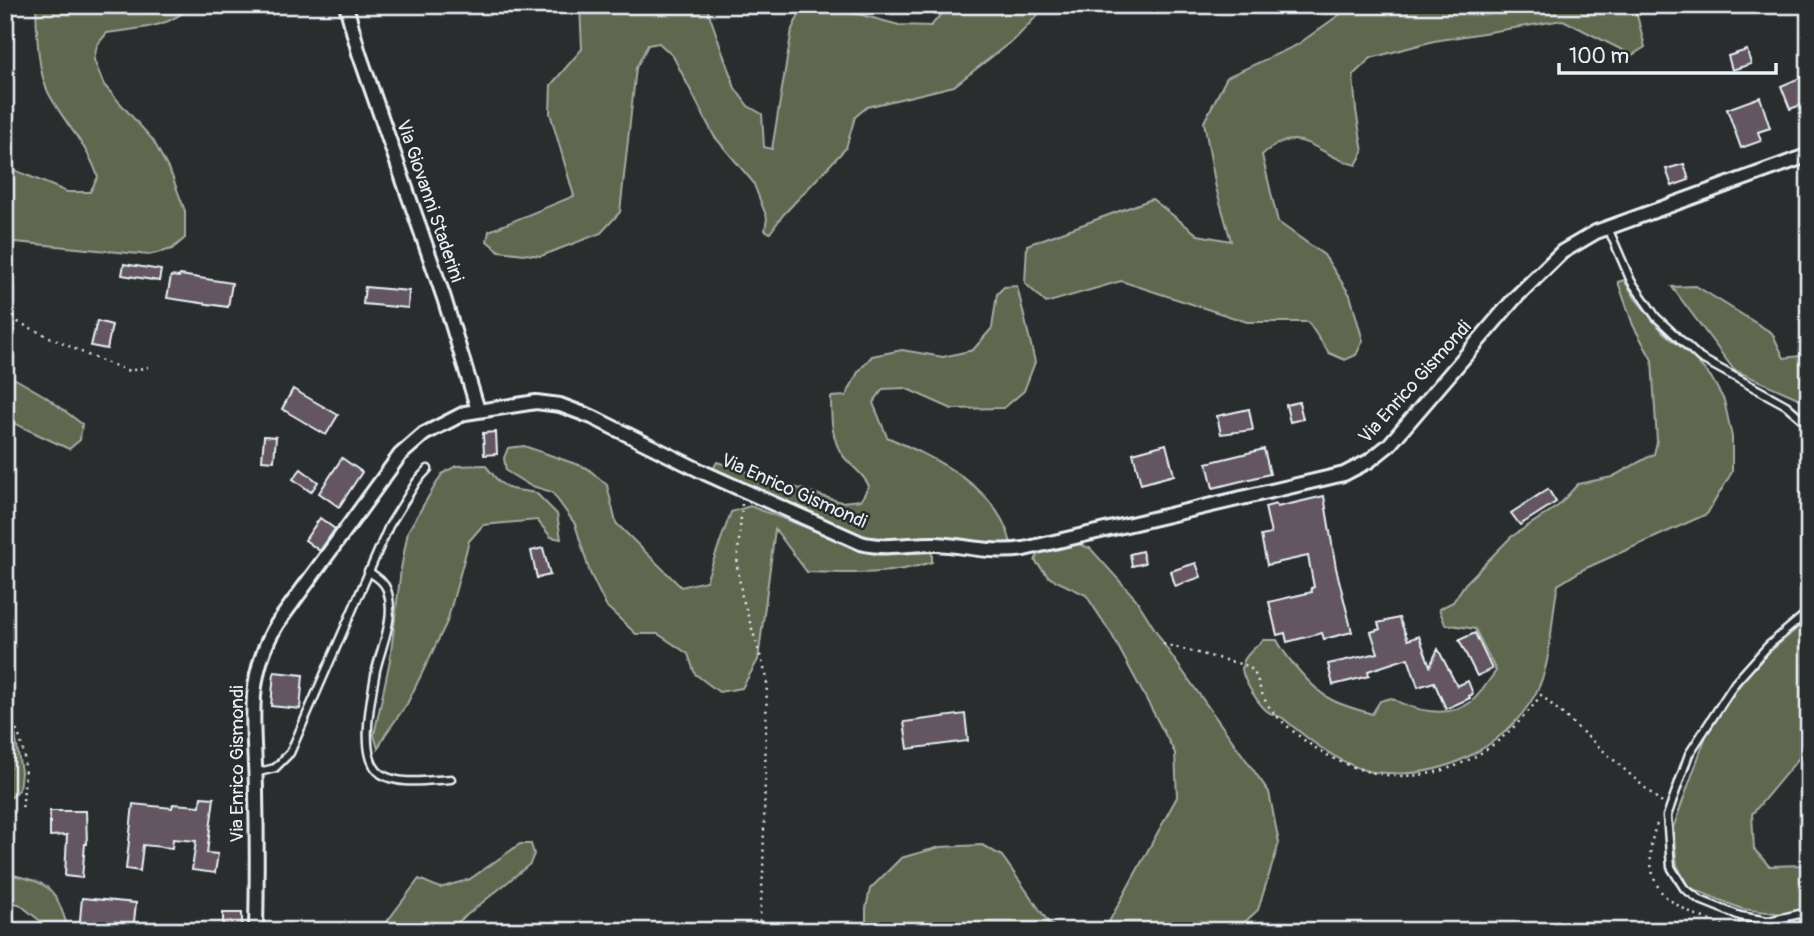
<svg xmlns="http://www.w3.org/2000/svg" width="1814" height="936" viewBox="0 0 1814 936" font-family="Pangolin,sans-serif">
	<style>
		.green { fill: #5e684f; stroke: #a3aca4; stroke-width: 2 }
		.building { fill: #645661; stroke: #e8f1f8; stroke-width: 2 }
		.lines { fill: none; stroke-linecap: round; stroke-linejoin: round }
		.lane-casing { stroke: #e8f1f8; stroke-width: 11 }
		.street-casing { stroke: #e8f1f8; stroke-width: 18 }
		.path { stroke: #e8f1f8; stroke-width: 2.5; stroke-dasharray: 2 5; stroke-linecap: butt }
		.lane { stroke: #2a2d2e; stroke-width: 6 }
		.street { stroke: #2a2d2e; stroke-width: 12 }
		.labels { text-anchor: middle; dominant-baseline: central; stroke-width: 5; stroke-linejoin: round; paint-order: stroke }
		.street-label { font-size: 19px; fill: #e8f1f8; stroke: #2a2d2e }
	</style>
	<rect width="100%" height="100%" fill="#2a2d2e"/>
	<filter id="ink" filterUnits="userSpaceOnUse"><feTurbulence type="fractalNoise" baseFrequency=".0143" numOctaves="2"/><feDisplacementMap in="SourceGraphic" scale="14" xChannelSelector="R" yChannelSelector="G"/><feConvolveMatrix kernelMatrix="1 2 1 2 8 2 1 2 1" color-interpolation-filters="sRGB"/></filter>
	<g filter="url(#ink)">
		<g class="green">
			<path d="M36 5H192C168 29 139 28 107 33L97 45 94 60 104 85 153 140 172 176 185 211V238L172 249 149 255 5 241V166L67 192H90L98 177C88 145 63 122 48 92 37 68 37 32 36 5Z"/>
			<polygon points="580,5 706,5 735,88 748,106 762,114 764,147 772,149 792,29 799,15 812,6 862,15 899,25 931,26 949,5 1047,5 1017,37 954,86 867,107 855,117 846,148 783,215 770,233 765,230 767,218 753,182 714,136 673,56 659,43 648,45 636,68 620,212 601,233 541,256 499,251 487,241 489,231 574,196 550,113 551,85 582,49"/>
			<path d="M1353 5H1630L1637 15 1645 47 1632 55 1563 20 1434 41 1371 58 1353 75 1356 110 1363 152 1356 165C1318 158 1301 119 1262 155L1278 222 1324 255 1350 295 1363 341 1356 355 1345 360 1329 353 1308 322H1247L1121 281 1046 303 1025 283 1027 245 1152 199 1198 235 1231 241 1216 188 1204 122 1227 77 1297 45Z"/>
			<path d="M1624 280 1635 298 1663 332 1693 357 1711 377 1724 400 1732 437V472L1707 514 1584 569 1558 585C1549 625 1554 668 1530 703 1500 747 1445 777 1390 773 1382 773 1372 773 1364 770 1333 759 1309 740 1284 719 1279 715 1275 716 1270 713 1260 708 1243 680 1242 669 1241 658 1256 647 1263 640H1277C1286 658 1316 693 1334 701 1346 707 1360 710 1372 714L1380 701 1391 698C1414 711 1448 719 1471 702 1480 695 1489 680 1496 671L1475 629 1445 624 1439 609 1453 602 1465 584 1511 537 1558 506 1578 484 1612 477 1654 454 1657 442 1652 360 1633 325 1618 282Z"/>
			<path d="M1017 286 1035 362 1024 391 1004 408 952 409 905 388 883 389 873 403 887 437C937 459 997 486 1011 543H990L941 538 883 540 858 536 832 527 713 469 717 462 841 502 861 500 869 486C863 473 853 468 844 457 831 441 831 416 831 397L846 396 858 372 872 356 902 350 943 357 973 350 992 328 997 294 1004 287Z"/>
			<polygon points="1696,286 1772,333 1784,358 1800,356 1809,351 1809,403 1734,370 1672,287"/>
			<polygon points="5,373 45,396 82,424 80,440 69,449 5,419"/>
			<path d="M524 446 587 468 607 485 616 523 681 587 706 581 731 512 750 506 878 555 932 552V562C888 576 852 573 807 572L775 529 758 660 742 688 719 692 695 674 688 654 658 634H636L606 606 590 573 575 524 552 492 529 485 506 471 504 458 508 448Z"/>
			<polygon points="485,465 499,482 511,489 536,493 557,514 561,539 551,537 537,520 483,525 469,541 447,622 407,704 385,735 378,749 374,735 390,660 401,569 408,531 442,474 456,466"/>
			<polygon points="1075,543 1090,548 1136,599 1169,652 1269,792 1279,843 1258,910 1235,931 1104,931 1177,797 1175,753 1112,635 1086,595 1050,578 1035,561 1040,550"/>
			<polygon points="1809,618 1809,746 1752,814 1754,849 1769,866 1801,865 1809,858 1809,906 1783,914 1742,909 1688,887 1677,865 1673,828 1706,736 1751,668"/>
			<polygon points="5,720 15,734 21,772 19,790 5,803"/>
			<polygon points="520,844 531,844 534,854 530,864 447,931 380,931 419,879 440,888 470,879"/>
			<polygon points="982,845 1002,856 1049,923 1060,931 866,931 866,908 870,889 901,858 940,847"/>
			<path d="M5 873C52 884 54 885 69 931H48L49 928 19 904 5 903Z"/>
			<polygon points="1809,916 1809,931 1739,931 1739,921 1768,926"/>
		</g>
		<g class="building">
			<polygon points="1747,50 1751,64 1732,70 1728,56"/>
			<polygon points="1809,74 1809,102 1790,109 1781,86"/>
			<polygon points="1760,97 1770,128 1758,132 1761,141 1741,148 1727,109"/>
			<polygon points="1684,164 1689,180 1672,186 1666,169"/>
			<polygon points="124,264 161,270 159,281 122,275"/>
			<polygon points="180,275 232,283 228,307 167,298 171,276 179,277"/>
			<polygon points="365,287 409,291 408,308 363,304"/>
			<polygon points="97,321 112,325 107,349 91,346"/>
			<polygon points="293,389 338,415 326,435 282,409"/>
			<polygon points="1299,402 1303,419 1290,422 1286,405"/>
			<polygon points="1249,409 1253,430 1221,434 1217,416"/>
			<polygon points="496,432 497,454 484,455 483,433"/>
			<polygon points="264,436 276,437 274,461 262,460"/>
			<polygon points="1166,444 1174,475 1141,484 1133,453"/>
			<polygon points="1264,449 1270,474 1213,488 1207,463"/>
			<polygon points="342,458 362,472 339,507 319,493"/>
			<polygon points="301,469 318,482 311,492 293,479"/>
			<polygon points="1548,489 1556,502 1520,525 1511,513"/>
			<polygon points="1324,496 1336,568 1352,632 1324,639 1322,633 1287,642 1285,633 1277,635 1269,602 1312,592 1311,588 1314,587 1308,556 1267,565 1261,536 1271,534 1265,507 1276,504 1277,507"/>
			<polygon points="320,518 335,529 320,551 305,540"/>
			<polygon points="543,548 550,575 537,578 531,551"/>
			<polygon points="1142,551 1145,563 1132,566 1130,554"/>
			<polygon points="1196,563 1201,577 1175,586 1171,571"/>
			<polygon points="1399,618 1408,640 1419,636 1430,666 1438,649 1457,686 1468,681 1473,694 1469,696 1470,698 1446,709 1434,682 1418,687 1408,658 1368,671 1369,676 1333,685 1328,664 1378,653 1371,632 1380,629 1378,623"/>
			<polygon points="1475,633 1492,669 1477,676 1459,640"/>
			<polygon points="274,672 303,675 300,709 271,706"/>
			<polygon points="965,714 968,741 908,749 904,722"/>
			<polygon points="201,797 214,798 207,853 218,854 215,873 192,870 196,841 173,839 172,848 143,845 140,871 126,869 133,804 172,808 173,804 200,806"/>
			<polygon points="50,811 86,811 87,844 85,844 82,878 65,876 67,835 50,836"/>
			<polygon points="82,898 136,903 133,931 79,931"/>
			<rect x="223" y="913" width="19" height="17"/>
		</g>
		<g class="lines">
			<g class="lane-casing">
				<g id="lane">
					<polyline points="1608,228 1631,281 1656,317 1700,358 1786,405 1809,425"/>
					<path d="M368 571C376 577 384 581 387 590 396 617 382 644 376 670 372 694 357 758 381 774 400 786 429 780 451 779"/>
					<polyline points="1809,611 1768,646 1735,683 1689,754 1667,816 1671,867 1684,888 1700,900 1740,916 1768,921 1804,913 1809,910"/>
					<polyline points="255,773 275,768 290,753 389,526 417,481 428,469"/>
				</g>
			</g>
			<g class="street-casing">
				<g id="street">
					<polyline points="346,5 359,53 444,298 478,410"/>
					<path d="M256 931C257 884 257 838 256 791 255 730 243 680 277 624L400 455 424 434 465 413 536 402 560 405 592 417 705 473 861 543C886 550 912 543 937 544 967 546 994 554 1024 549L1344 474 1369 461 1389 445 1515 298 1562 252 1596 232 1809 155"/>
				</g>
			</g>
			<g class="path">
				<polyline points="5,316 92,357 129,371 148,367"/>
				<polyline points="742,504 737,565 742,596 767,678 763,873 759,931"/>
				<path d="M1163 644 1248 666C1259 675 1258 686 1264 698 1268 707 1277 717 1284 723 1370 804 1473 790 1541 695L1662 803"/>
				<path d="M5 712C31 745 25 774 22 812"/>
				<path d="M1657 824C1647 847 1647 884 1670 900 1687 913 1715 922 1735 931"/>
			</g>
			<use href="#lane" class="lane"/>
			<use href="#street" class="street"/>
		</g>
	</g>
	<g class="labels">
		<g class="street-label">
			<text transform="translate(430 201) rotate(71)">Via Giovanni Staderini</text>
			<text transform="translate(1415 382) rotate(-48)">Via Enrico Gismondi</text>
			<text transform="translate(794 491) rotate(24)">Via Enrico Gismondi</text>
			<text transform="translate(237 764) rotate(-90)">Via Enrico Gismondi</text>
		</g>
	</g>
	<rect width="1814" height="936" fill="none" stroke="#2a2d2e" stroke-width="28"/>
	<rect x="14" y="14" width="1786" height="908" fill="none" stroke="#e8f1f8" stroke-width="2.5" filter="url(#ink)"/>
	<path d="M1559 63v10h217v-10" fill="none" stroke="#e8f1f8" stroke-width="3.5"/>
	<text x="1569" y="63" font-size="21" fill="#e8f1f8" stroke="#2a2d2e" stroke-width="5" paint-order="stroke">100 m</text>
</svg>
